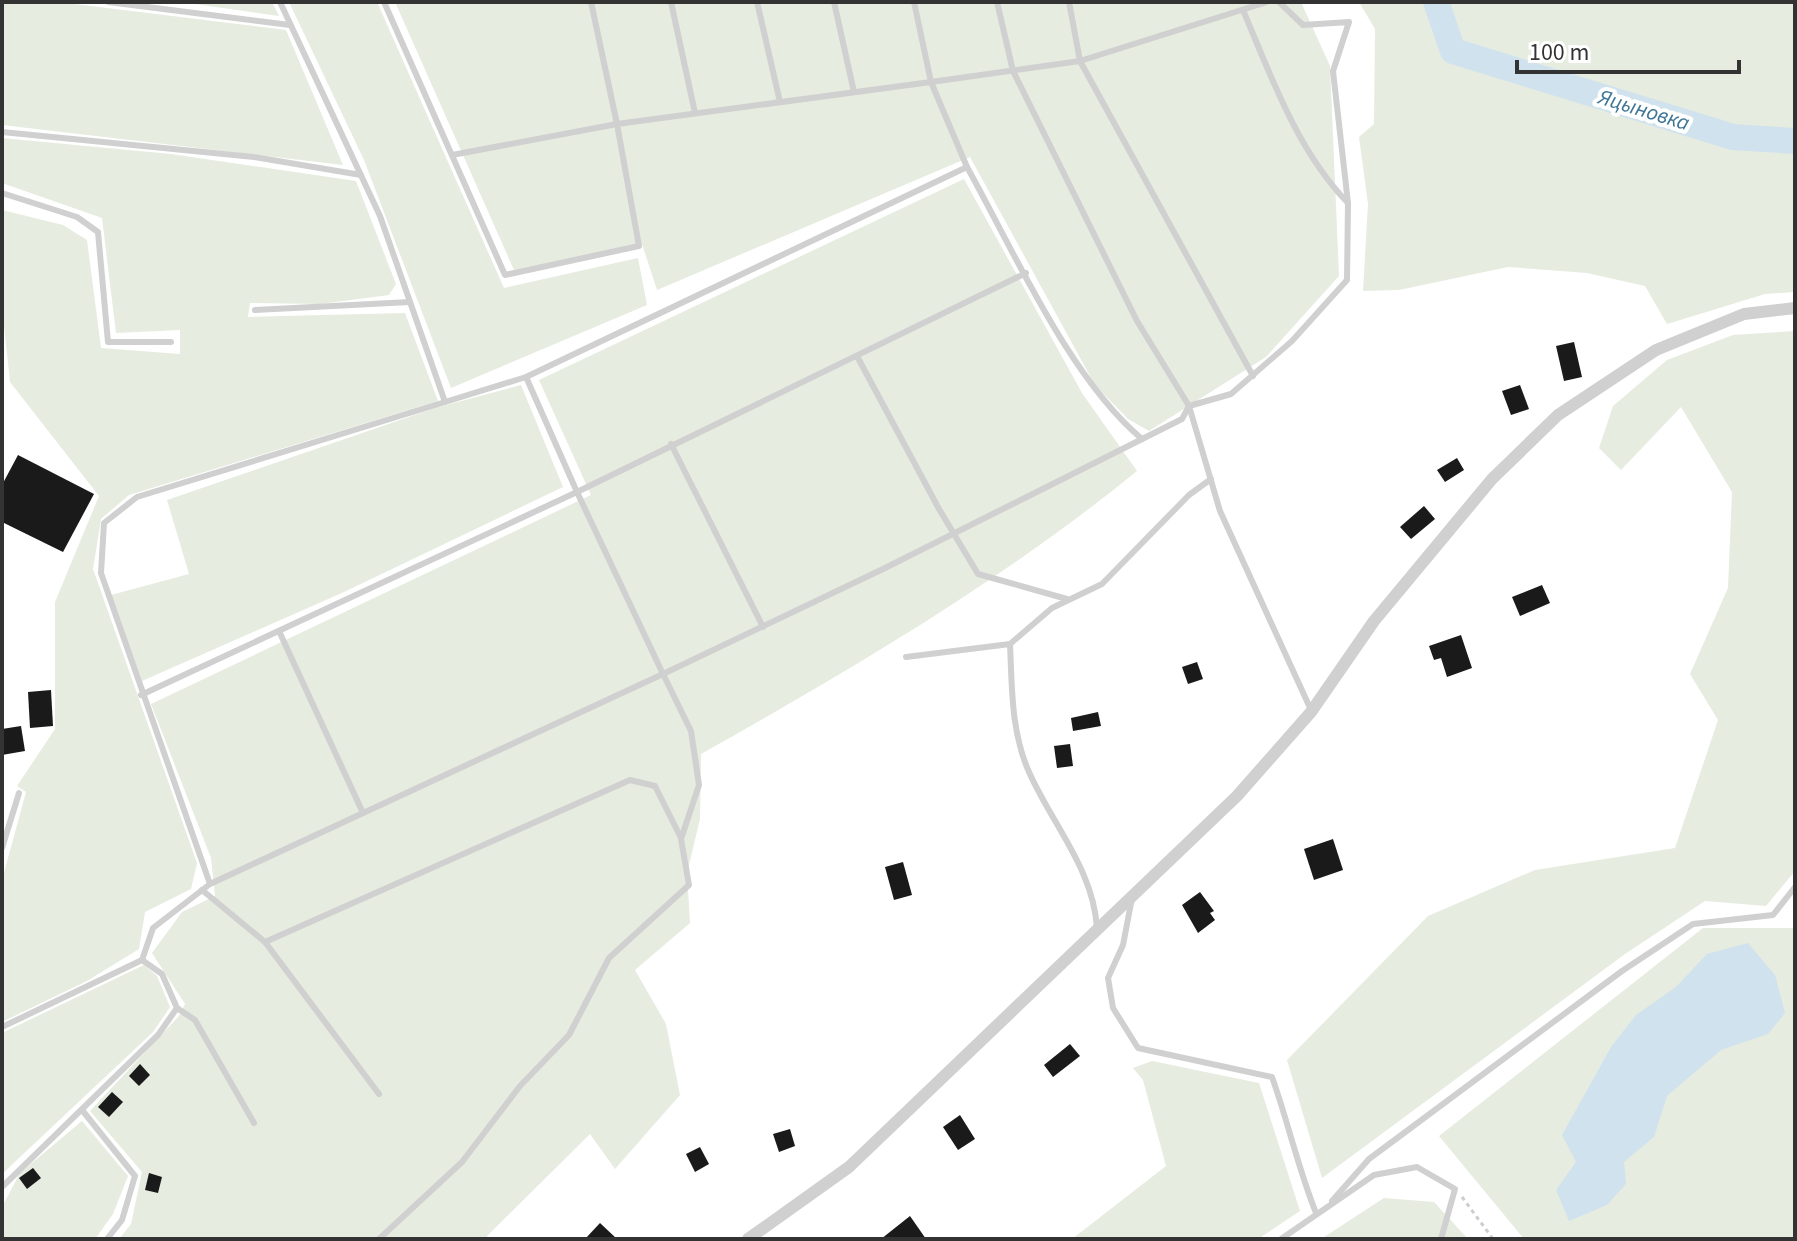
<svg xmlns="http://www.w3.org/2000/svg" width="1797" height="1241" viewBox="0 0 1797 1241" font-family="'Source Sans 3',sans-serif">
	<style>
		.green { fill: #e6ecdf }
		.water { fill: #cfe2ee }
		.lines { fill: none; stroke-linecap: round; stroke-linejoin: round }
		.river { stroke: #cfe2ee; stroke-width: 26 }
		.building { fill: #1a1a1a }
		.path { stroke: #cdcdcd; stroke-width: 3; stroke-dasharray: 4 4; stroke-linecap: butt }
		.service { stroke: #d0d0d0; stroke-width: 6 }
		.minor { stroke: #d0d0d0; stroke-width: 12 }
		.labels { text-anchor: middle; dominant-baseline: central; stroke-width: 8; stroke-linejoin: round; paint-order: stroke }
		.water-label { font-size: 22px; font-style: italic; fill: #3f7597; stroke: #fff }
	</style>
	<rect width="100%" height="100%" fill="#fff"/>
	<g class="green">
		<polygon points="2,2 58,2 286,30 343,165 2,125"/>
		<polygon points="181,2 272,2 279,16"/>
		<polygon points="289,2 377,2 504,288 638,258 647,305 451,388 364,160"/>
		<polygon points="395,2 1301,2 1330,66 1339,276 1266,357 1149,431 1128,419 1095,385 970,157 657,290 642,244 514,270"/>
		<polygon points="1359,2 1795,2 1795,292 1765,294 1667,324 1645,286 1587,273 1508,267 1399,290 1363,291 1368,204 1359,137 1374,124 1375,29"/>
		<polygon points="2,138 171,154 356,181 396,284 389,295 320,304 250,303 248,317 405,313 438,401 129,495 101,519 93,569 197,863 191,889 145,912 139,949 87,981 2,1022 2,880 26,792 17,786 55,729 55,602 99,496 10,382 2,306 2,210 63,225 87,240 101,348 180,354 180,330 116,333 102,218 2,183"/>
		<path d="M964 179 1082 393 1137 471C1002 581 852 669 701 754L700 819 687 873 690 923 635 970 666 1024 680 1095 615 1169 590 1134 487 1236 489 1239H119L131 1224 142 1172 90 1111 179 1016 185 1004 152 953 182 912 215 896 211 858 151 704 591 495 539 380Z"/>
		<polygon points="1795,331 1795,871 1766,906 1705,901 1625,954 1322,1178 1287,1060 1428,916 1535,870 1675,848 1718,720 1690,674 1728,588 1732,492 1681,407 1621,470 1599,448 1613,406 1667,360 1733,335"/>
		<polygon points="521,385 563,487 344,592 142,681 111,595 189,574 167,500 435,408"/>
		<polygon points="1703,928 1795,928 1795,1239 1524,1239 1439,1136"/>
		<polygon points="144,965 157,976 170,1007 153,1032 2,1174 2,1033"/>
		<polygon points="1152,1061 1259,1083 1300,1211 1258,1239 1072,1239 1166,1166 1143,1080 1133,1068"/>
		<polygon points="82,1121 128,1176 113,1214 95,1239 2,1239 2,1207 20,1173"/>
		<polygon points="1384,1198 1434,1202 1468,1239 1321,1239"/>
	</g>
	<polygon class="water" points="1748,943 1775,975 1785,1013 1768,1034 1721,1050 1667,1096 1654,1137 1624,1162 1626,1184 1607,1205 1569,1221 1556,1190 1576,1162 1562,1135 1611,1047 1636,1015 1676,987 1707,954"/>
	<g class="lines">
		<polyline class="river" points="1436,2 1453,51 1733,137 1795,141"/>
	</g>
	<g class="building">
		<polygon points="1574,342 1582,377 1564,381 1556,346"/>
		<polygon points="1520,385 1529,409 1511,415 1502,391"/>
		<polygon points="18,455 94,494 63,552 2,522 2,485"/>
		<polygon points="1457,458 1464,470 1445,482 1437,470"/>
		<polygon points="1424,506 1435,519 1411,539 1400,527"/>
		<polygon points="1542,585 1550,603 1520,616 1512,597"/>
		<polygon points="1461,635 1472,668 1447,677 1441,658 1434,660 1429,646"/>
		<polygon points="1197,662 1203,679 1188,684 1182,667"/>
		<polygon points="51,690 53,726 30,728 28,692"/>
		<polygon points="1098,712 1101,726 1073,731 1071,718"/>
		<polygon points="21,726 25,751 2,755 2,729"/>
		<polygon points="1070,744 1073,766 1057,768 1054,746"/>
		<polygon points="1333,839 1343,870 1314,880 1304,849"/>
		<polygon points="903,862 912,895 894,900 885,867"/>
		<polygon points="1200,892 1214,911 1210,913 1215,920 1198,933 1182,905"/>
		<polygon points="1070,1044 1080,1056 1053,1077 1044,1065"/>
		<polygon points="140,1064 150,1075 139,1086 129,1076"/>
		<polygon points="112,1092 123,1102 109,1117 98,1107"/>
		<polygon points="960,1115 975,1139 958,1150 943,1127"/>
		<polygon points="790,1129 795,1146 779,1152 773,1134"/>
		<polygon points="700,1147 709,1164 695,1172 686,1154"/>
		<polygon points="33,1168 41,1178 27,1189 19,1178"/>
		<polygon points="149,1173 162,1177 158,1193 145,1190"/>
		<polygon points="910,1216 926,1239 881,1239"/>
		<polygon points="600,1223 617,1239 585,1239"/>
	</g>
	<g class="lines">
		<polyline class="path" points="1462,1197 1493,1239"/>
		<g class="service">
			<polyline points="108,2 290,25"/>
			<polyline points="384,2 505,275 639,246 617,124 931,82 967,167 526,377"/>
			<polyline points="671,2 695,113"/>
			<polyline points="757,2 780,102"/>
			<polyline points="834,2 854,92"/>
			<polyline points="914,2 931,82 1080,61 1069,2"/>
			<polyline points="997,2 1013,71 1137,321 1189,406 1182,419 883,569 663,674 577,492 1026,273"/>
			<polyline points="1279,2 1303,25 1349,22 1333,71 1348,203 1347,280 1292,341 1231,394 1189,406 1220,511 1311,710"/>
			<path d="M1243 10C1271 76 1297 150 1347 202"/>
			<polyline points="2,132 254,157 361,175"/>
			<polyline points="452,155 617,124 591,2"/>
			<path d="M967 167C1014 251 1069 378 1142 439"/>
			<polyline points="2,193 77,217 98,232 108,342 171,342"/>
			<polyline points="255,310 410,302"/>
			<polyline points="858,358 939,509 978,574 1067,599"/>
			<polyline points="1253,376 1080,61 1267,2"/>
			<polyline points="671,444 763,627"/>
			<polyline points="279,631 363,813"/>
			<polyline points="906,657 1010,644"/>
			<polyline points="141,695 577,492 526,377 445,402"/>
			<polyline points="2,848 19,793"/>
			<polyline points="210,884 663,674 691,731 699,785 681,839 689,885 609,958 569,1035 520,1086 462,1162 379,1239"/>
			<polyline points="202,890 265,942 630,780 655,786 681,838"/>
			<path d="M1132 898 1123 945 1108 978 1113 1008 1138 1048 1272 1077C1288 1122 1298 1168 1316 1213"/>
			<path d="M1097 929C1094 870 1052 824 1029 772 1011 732 1012 687 1010 644L1052 608 1102 584 1189 495 1211 479"/>
			<polyline points="265,942 379,1094"/>
			<polyline points="177,1008 195,1020 254,1123"/>
			<polyline points="2,1027 142,960 153,928 210,884 101,573 104,523 137,497 445,402 380,216 280,2"/>
			<polyline points="82,1110 135,1176 122,1220 107,1239"/>
			<polyline points="2,1187 158,1035 177,1008 162,974 142,960"/>
			<polyline points="1332,1201 1369,1159 1622,971 1693,924 1773,915 1795,887"/>
			<polyline points="1281,1239 1374,1175 1417,1167 1455,1189 1441,1239"/>
		</g>
		<polyline class="minor" points="748,1239 849,1167 1237,796 1311,712 1374,621 1492,479 1558,415 1656,350 1744,314 1795,308"/>
	</g>
	<g class="labels">
		<g class="water-label">
			<text transform="translate(1644 110) rotate(17)">Яцыновка</text>
		</g>
	</g>
	<rect width="1797" height="1241" fill="none" stroke="#333333" stroke-width="8"/>
	<path d="M1517 60v12h222v-12" fill="none" stroke="#333333" stroke-width="4"/>
	<text x="1529" y="60" font-size="24" fill="#333333" stroke="#ffffff" stroke-width="6" paint-order="stroke">100 m</text>
</svg>
